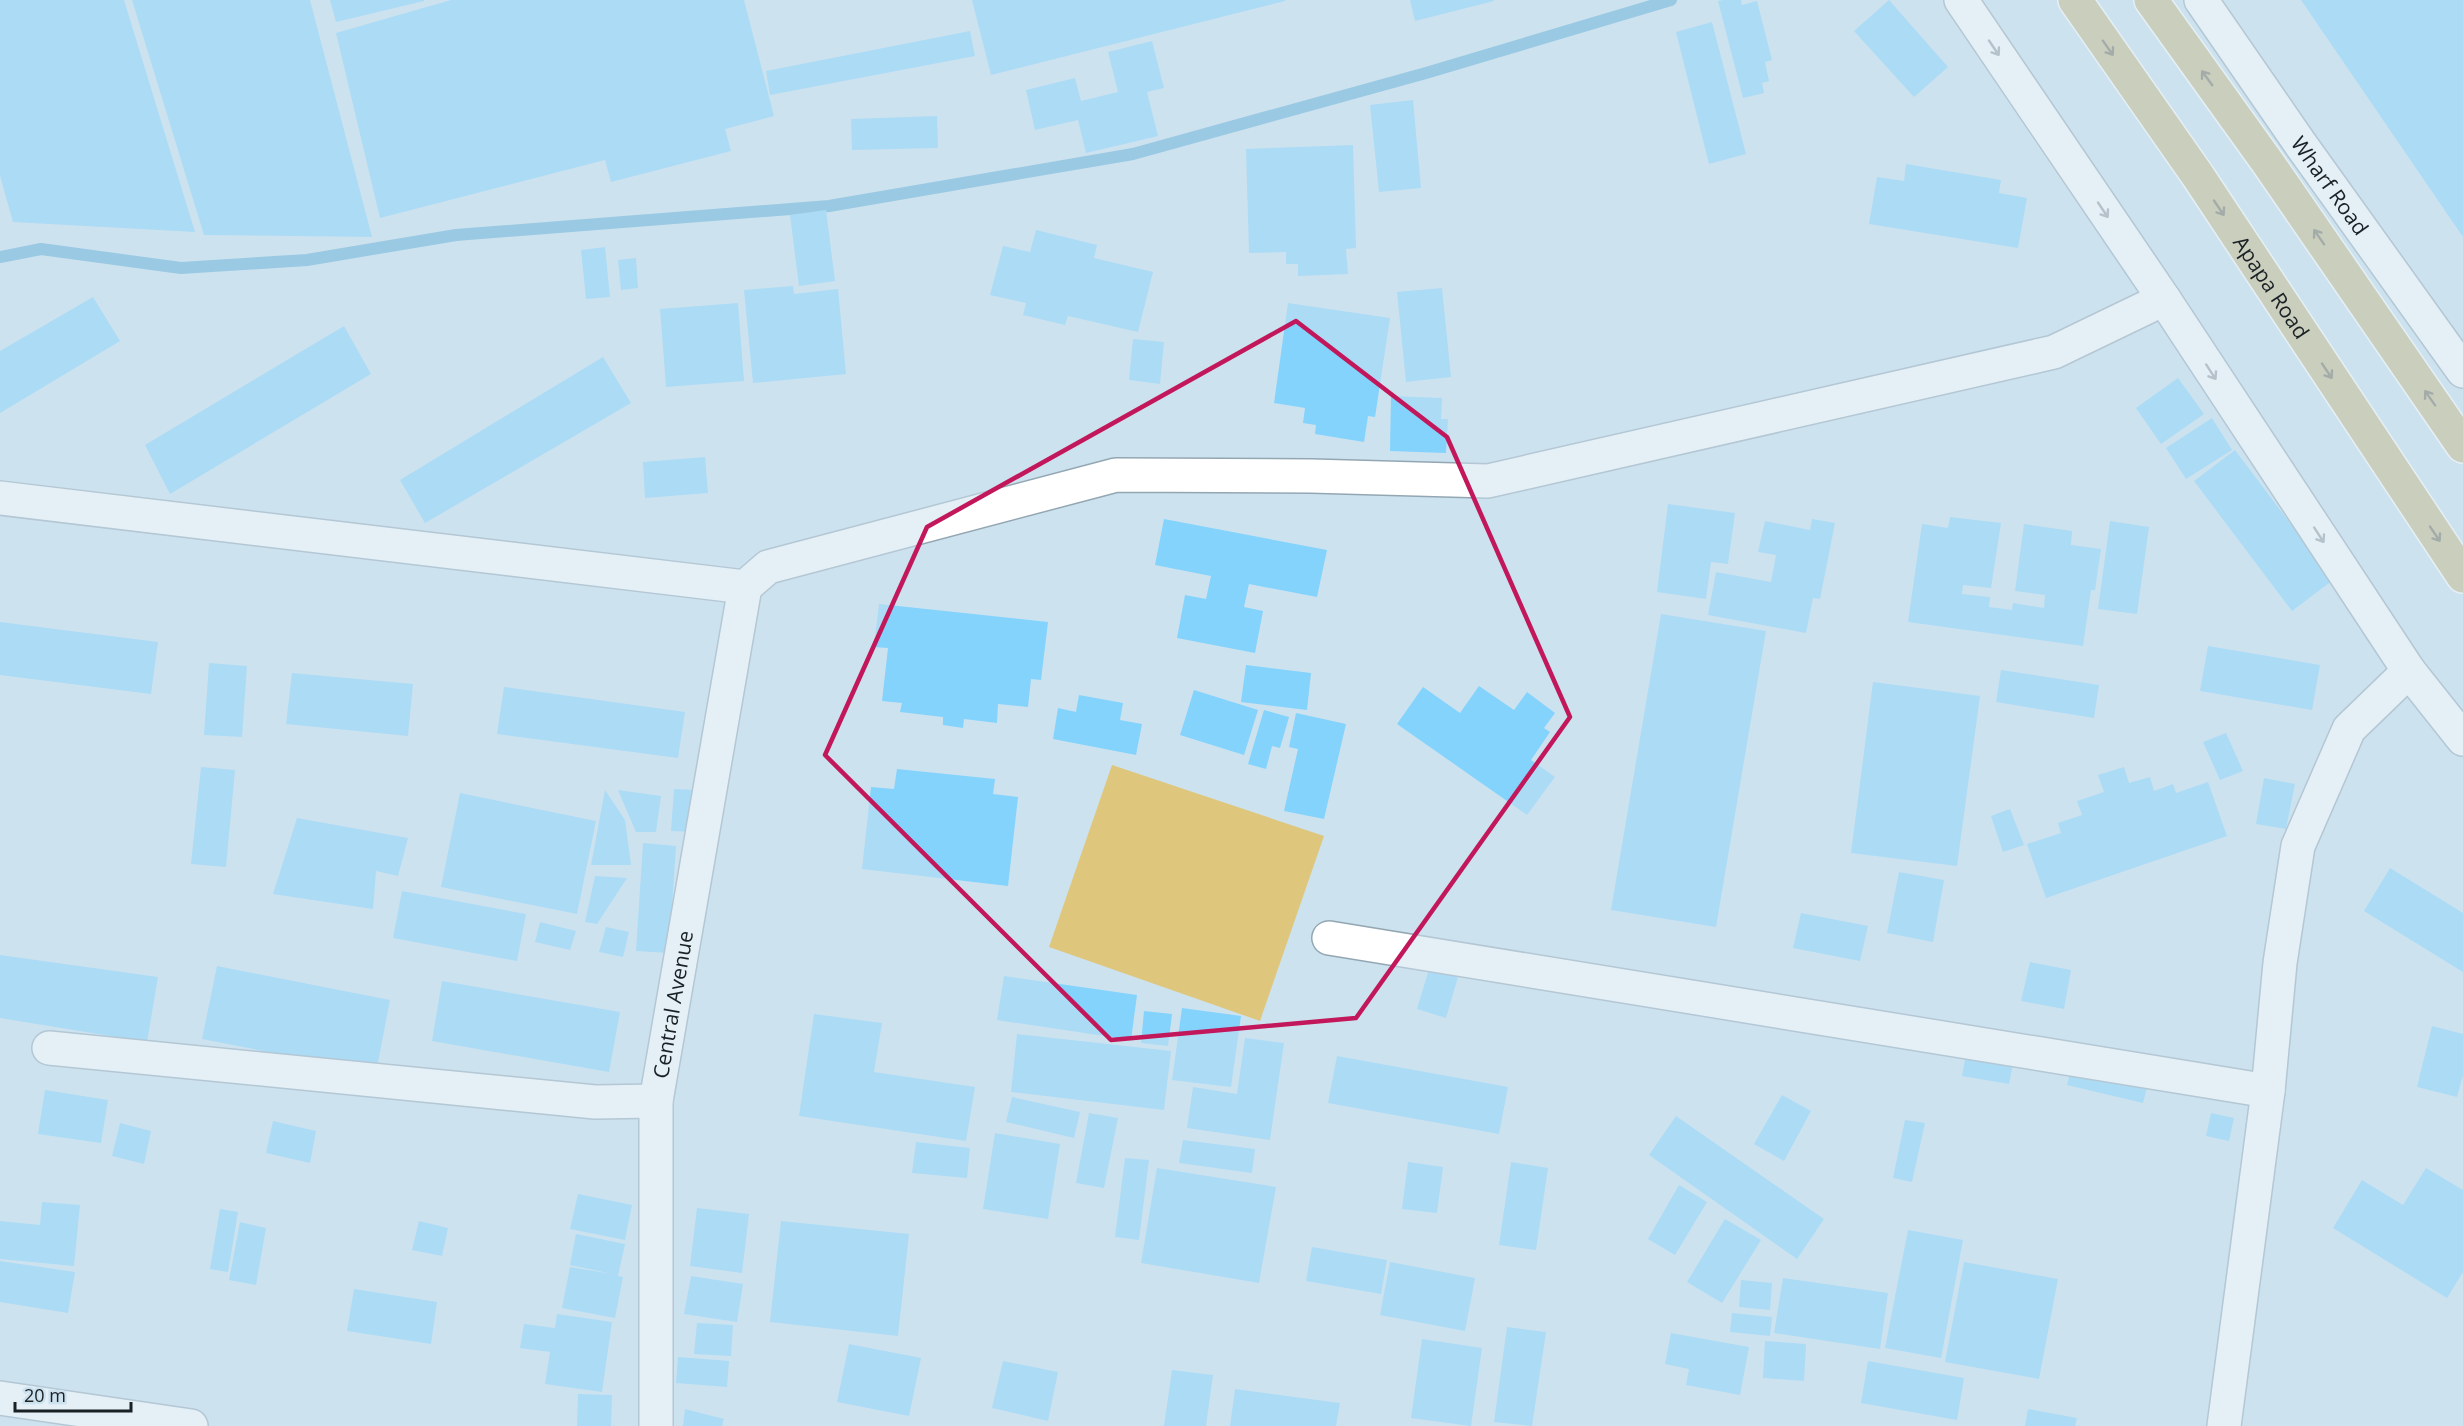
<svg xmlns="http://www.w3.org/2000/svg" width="2463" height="1426" viewBox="0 0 2463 1426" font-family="'Open Sans',sans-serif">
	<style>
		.green { fill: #dec77d }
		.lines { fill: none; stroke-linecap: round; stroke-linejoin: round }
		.stream { stroke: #5cacd5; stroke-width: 12 }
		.building { fill: #83d3fd }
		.street-casing { stroke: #93a7b3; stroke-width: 36 }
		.secondary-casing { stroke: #93a7b3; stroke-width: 36 }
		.primary-casing { stroke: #fff; stroke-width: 36 }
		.street { stroke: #fff; stroke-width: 33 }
		.secondary { stroke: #fff; stroke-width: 33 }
		.primary { stroke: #c6b782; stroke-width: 33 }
		.oneway { stroke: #989b9d }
		.oneway2 { stroke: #706c54 }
		.marked { fill: none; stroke: #c2185b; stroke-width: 4.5; stroke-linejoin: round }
		.labels { text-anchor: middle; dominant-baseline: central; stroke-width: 4.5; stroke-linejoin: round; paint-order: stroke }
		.street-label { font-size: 21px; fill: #192125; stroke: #cde2ef }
	</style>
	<rect width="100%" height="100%" fill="#cde2ef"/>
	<polygon class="green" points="1112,765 1324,836 1260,1021 1049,947"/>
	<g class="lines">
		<polyline class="stream" points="0,257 41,249 181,268 307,260 456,235 829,206 1133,154 1426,73 1671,0"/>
	</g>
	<g class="building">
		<polygon points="0,0 124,0 195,232 13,222 0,176"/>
		<polygon points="132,0 310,0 372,237 204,235"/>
		<polygon points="330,0 424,0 424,1 336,22"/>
		<polygon points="451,0 744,0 774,116 725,129 731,151 611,182 605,160 380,218 336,33"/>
		<polygon points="972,0 1285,0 1285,1 991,75"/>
		<polygon points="1410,0 1494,0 1494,1 1415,21"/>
		<polygon points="1723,0 1741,0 1742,5 1757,1 1772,60 1765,62 1769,81 1762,83 1764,93 1743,98 1718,1"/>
		<polygon points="1889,0 1948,67 1914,97 1854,31"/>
		<polygon points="2301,0 2463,0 2463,237"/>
		<polygon points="1712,22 1746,154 1709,164 1676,32"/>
		<polygon points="970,31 975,56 770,95 766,71"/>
		<polygon points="1152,41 1164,88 1147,92 1158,136 1086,153 1078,120 1035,130 1026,90 1075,78 1081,101 1118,92 1108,52"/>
		<polygon points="1413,100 1421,188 1379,192 1370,105"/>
		<polygon points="937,116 938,148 852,150 851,119"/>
		<polygon points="1353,145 1356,248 1346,249 1348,274 1298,276 1298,264 1286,264 1286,252 1249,253 1246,149"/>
		<polygon points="1906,164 2001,180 1999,193 2027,198 2018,248 1869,224 1877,177 1904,181"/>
		<polygon points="826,210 835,281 799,286 790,215"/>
		<polygon points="1036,230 1097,245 1094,258 1153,272 1138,332 1068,316 1065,325 1023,315 1026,303 990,295 1003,246 1030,252"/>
		<polygon points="605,247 610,297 586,299 581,250"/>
		<polygon points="636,258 638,288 621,290 618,260"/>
		<polygon points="793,286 794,294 838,289 846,374 753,383 744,290"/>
		<polygon points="1442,288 1451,377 1406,382 1397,292"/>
		<polygon points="93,297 120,341 0,413 0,351"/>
		<polygon points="738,303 744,381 666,387 660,309"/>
		<polygon points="1288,303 1390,318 1375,417 1368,416 1364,442 1315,434 1316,425 1303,423 1305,408 1274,403"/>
		<polygon points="344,326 371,374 170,494 145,445"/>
		<polygon points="1133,339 1164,342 1160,384 1129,380"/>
		<polygon points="603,357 631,403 425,523 400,480"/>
		<polygon points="2178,378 2204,414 2161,444 2136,408"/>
		<polygon points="1391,396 1442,398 1441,419 1448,419 1446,453 1390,451"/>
		<polygon points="2212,418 2232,450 2186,479 2166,448"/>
		<polygon points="2235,450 2333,580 2292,611 2194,481"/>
		<polygon points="705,457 708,493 645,498 643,462"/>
		<polygon points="1668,504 1735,513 1728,564 1711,562 1706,599 1657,592"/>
		<polygon points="1950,517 2001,523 1991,588 1963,585 1962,594 1990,597 1989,607 2012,610 2013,603 2044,608 2045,595 2015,591 2024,524 2072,531 2071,545 2101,549 2095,590 2091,590 2083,646 1908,622 1922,524 1948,528"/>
		<polygon points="1164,519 1327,550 1317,597 1249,584 1244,607 1263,611 1255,653 1177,638 1185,595 1206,599 1211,576 1155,565"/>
		<polygon points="1812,519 1835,523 1820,599 1813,598 1806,633 1708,615 1716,572 1771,582 1776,555 1758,552 1765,521 1810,530"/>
		<polygon points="2110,521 2149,527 2137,614 2098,609"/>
		<polygon points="879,604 1048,622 1041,680 1031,679 1028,707 998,704 997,723 964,719 963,728 943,725 943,717 900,712 902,703 882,701 888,648 874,647"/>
		<polygon points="1661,614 1766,631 1716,927 1611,910"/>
		<polygon points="0,622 158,642 151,694 0,675"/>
		<polygon points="2208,646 2320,665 2312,710 2200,691"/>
		<polygon points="209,663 247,666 242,737 204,735"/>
		<polygon points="1246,665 1311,673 1307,710 1241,702"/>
		<polygon points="2001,670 2099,685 2094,718 1996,702"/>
		<polygon points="292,673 413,684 408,736 286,724"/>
		<polygon points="1873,682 1980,696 1957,866 1851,853"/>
		<polygon points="1479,686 1514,710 1527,692 1555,713 1544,728 1550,732 1531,760 1555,777 1527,815 1397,724 1423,687 1460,713"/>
		<polygon points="504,687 685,712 678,758 497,734"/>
		<polygon points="1194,690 1258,710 1244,755 1180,735"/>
		<polygon points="1079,695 1123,703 1120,720 1142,724 1136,755 1053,739 1058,708 1076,712"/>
		<polygon points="1264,710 1289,717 1280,748 1272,746 1266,769 1248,764"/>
		<polygon points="1296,713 1346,724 1324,819 1284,811 1298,749 1289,747"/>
		<polygon points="2226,733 2243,771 2220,780 2203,742"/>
		<polygon points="201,767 235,770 226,867 191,864"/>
		<polygon points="2124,767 2129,783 2150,777 2154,791 2173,784 2176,793 2208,782 2227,836 2046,898 2027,844 2061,833 2058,823 2082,815 2077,801 2104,792 2098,775"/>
		<polygon points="897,769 995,779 993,794 1018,797 1008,886 862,869 871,787 894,789"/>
		<polygon points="2264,778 2295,784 2286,829 2256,824"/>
		<polygon points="674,789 696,790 693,832 671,831"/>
		<polygon points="605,790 625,820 631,865 591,865"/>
		<polygon points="618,790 661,796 656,832 636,832"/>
		<polygon points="460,793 596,821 577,914 441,887"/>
		<polygon points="2010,809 2024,845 2003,852 1991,816"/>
		<polygon points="297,818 408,838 398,876 376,871 373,909 273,894"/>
		<polygon points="643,843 676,846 669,953 636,951"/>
		<polygon points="2390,868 2463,913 2463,972 2364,911"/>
		<polygon points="1899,872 1944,880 1933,942 1887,933"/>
		<polygon points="595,876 627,878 597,924 585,922"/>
		<polygon points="402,891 526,914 517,961 393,938"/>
		<polygon points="1801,913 1868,926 1860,961 1793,948"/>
		<polygon points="540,922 576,931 570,950 535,942"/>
		<polygon points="606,927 629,932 623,957 599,952"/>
		<polygon points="0,955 158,977 147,1042 0,1018"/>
		<polygon points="2030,962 2071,970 2064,1009 2021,1001"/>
		<polygon points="217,966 390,1000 376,1073 202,1039"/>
		<polygon points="1429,969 1458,977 1446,1018 1417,1009"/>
		<polygon points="1004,976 1137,995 1131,1040 997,1020"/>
		<polygon points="442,981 620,1012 609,1072 432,1041"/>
		<polygon points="1182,1008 1241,1016 1231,1087 1172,1080"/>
		<polygon points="1144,1011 1172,1014 1168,1046 1141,1043"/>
		<polygon points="814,1014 882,1023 874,1072 975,1087 966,1141 799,1116"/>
		<polygon points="2432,1026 2463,1034 2463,1075 2457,1097 2417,1087"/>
		<polygon points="1017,1034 1171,1051 1164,1110 1011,1092"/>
		<polygon points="1245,1038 1284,1043 1270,1140 1187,1128 1193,1087 1237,1094"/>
		<polygon points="1967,1049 2014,1058 2009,1084 1962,1076"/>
		<polygon points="1337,1056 1508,1087 1499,1134 1328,1103"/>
		<polygon points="2072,1066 2148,1084 2143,1103 2067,1085"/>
		<polygon points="45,1090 108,1100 101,1143 38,1134"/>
		<polygon points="1782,1095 1811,1111 1784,1161 1754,1144"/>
		<polygon points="1012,1097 1080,1112 1074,1138 1006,1122"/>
		<polygon points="1089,1113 1118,1118 1104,1188 1076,1183"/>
		<polygon points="2211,1113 2234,1118 2229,1141 2206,1136"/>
		<polygon points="1676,1116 1824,1219 1797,1259 1649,1155"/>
		<polygon points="1905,1120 1925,1123 1912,1182 1893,1178"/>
		<polygon points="273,1121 316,1131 310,1163 266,1153"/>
		<polygon points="120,1123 151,1131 144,1164 112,1156"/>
		<polygon points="995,1133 1060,1144 1048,1219 983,1209"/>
		<polygon points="1183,1140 1255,1149 1252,1173 1179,1163"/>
		<polygon points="916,1142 970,1148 967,1178 912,1173"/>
		<polygon points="1125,1158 1149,1160 1139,1240 1115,1237"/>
		<polygon points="1408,1162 1443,1167 1437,1213 1402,1209"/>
		<polygon points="1511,1162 1548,1168 1536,1250 1499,1245"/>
		<polygon points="1157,1168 1276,1187 1259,1283 1141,1263"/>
		<polygon points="2426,1168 2463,1190 2463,1272 2447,1298 2333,1228 2362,1180 2403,1205"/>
		<polygon points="1679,1185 1707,1202 1675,1255 1648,1239"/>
		<polygon points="578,1194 632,1205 625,1240 570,1229"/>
		<polygon points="42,1202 80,1205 74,1266 0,1259 0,1221 40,1225"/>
		<polygon points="697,1208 749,1214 742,1273 690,1266"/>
		<polygon points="220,1209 238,1212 228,1272 210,1269"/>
		<polygon points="1725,1219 1761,1240 1722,1303 1687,1282"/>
		<polygon points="419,1221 448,1228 442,1256 412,1250"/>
		<polygon points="781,1221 909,1234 898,1336 770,1322"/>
		<polygon points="240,1222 266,1228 256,1285 229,1280"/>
		<polygon points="1908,1230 1963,1240 1941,1358 1885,1348"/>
		<polygon points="576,1234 625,1244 618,1276 623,1277 615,1318 562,1308 570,1267 613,1274 570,1265"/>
		<polygon points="1312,1247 1387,1260 1381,1294 1306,1281"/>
		<polygon points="0,1261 75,1272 68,1313 0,1302"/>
		<polygon points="1390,1262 1475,1278 1465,1331 1380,1315"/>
		<polygon points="1964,1262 2058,1279 2039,1379 1945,1362"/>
		<polygon points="691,1276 743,1284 737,1322 684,1314"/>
		<polygon points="1783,1278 1888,1293 1880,1349 1774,1333"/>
		<polygon points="1741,1280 1772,1283 1770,1310 1739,1307"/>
		<polygon points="354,1289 437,1302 431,1344 347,1331"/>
		<polygon points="1732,1313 1772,1317 1770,1336 1730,1332"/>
		<polygon points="557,1314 612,1322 602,1392 545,1384 550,1352 520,1348 524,1324 555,1328"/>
		<polygon points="697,1323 733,1325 731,1356 694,1354"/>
		<polygon points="1507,1327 1546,1332 1532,1426 1494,1422"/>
		<polygon points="1671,1333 1749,1347 1740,1395 1686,1385 1689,1369 1665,1364"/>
		<polygon points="1422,1339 1482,1348 1471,1426 1411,1418"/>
		<polygon points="1765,1341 1806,1344 1804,1381 1763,1378"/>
		<polygon points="849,1344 921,1358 909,1416 837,1402"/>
		<polygon points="678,1357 729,1361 727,1387 676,1383"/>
		<polygon points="1003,1361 1058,1372 1048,1421 992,1408"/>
		<polygon points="1868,1361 1964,1378 1957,1420 1861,1403"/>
		<polygon points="1172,1370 1213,1375 1206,1426 1164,1426"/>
		<polygon points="1235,1389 1340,1403 1336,1426 1230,1426"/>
		<polygon points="578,1394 612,1395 611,1426 577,1426"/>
		<polygon points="685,1409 724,1419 722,1426 683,1426"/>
		<polygon points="2028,1409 2077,1418 2075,1426 2025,1426"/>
	</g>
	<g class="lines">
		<g class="street-casing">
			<g id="street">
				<polyline points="0,498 745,587 768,567 1116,475 1311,476 1488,481 2054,352 2164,299"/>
				<polyline points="1329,938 2268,1091"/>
				<polyline points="49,1048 595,1102 656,1101"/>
				<polyline points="0,1398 191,1426"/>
				<path id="s1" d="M656 1426V1101L745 587"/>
				<polyline points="2224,1426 2268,1091 2280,963 2298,846 2349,729 2409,671"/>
			</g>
		</g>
		<g class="secondary-casing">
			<g id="secondary">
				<polyline points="1961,0 2164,299 2409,671 2463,739"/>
				<path id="s2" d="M2201 0 2299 142 2463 371"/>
			</g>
		</g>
		<g class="primary-casing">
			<g id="primary">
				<path id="s3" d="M2075 0 2198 176 2463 576"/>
				<polyline points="2151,0 2268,163 2463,446"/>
			</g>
		</g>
		<use href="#street" class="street"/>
		<use href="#secondary" class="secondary"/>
		<use href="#primary" class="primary"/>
	</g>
	<defs><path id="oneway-shaft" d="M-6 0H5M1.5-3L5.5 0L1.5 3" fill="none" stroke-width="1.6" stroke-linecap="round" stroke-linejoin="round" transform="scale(1.5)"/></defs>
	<g class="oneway">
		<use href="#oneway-shaft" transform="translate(1994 48) rotate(56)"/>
		<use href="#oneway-shaft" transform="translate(2103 210) rotate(56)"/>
		<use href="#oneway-shaft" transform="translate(2211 372) rotate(57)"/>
		<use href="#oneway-shaft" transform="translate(2319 535) rotate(57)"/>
	</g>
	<g class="oneway2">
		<use href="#oneway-shaft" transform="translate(2108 48) rotate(55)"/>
		<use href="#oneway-shaft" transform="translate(2207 78) rotate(-126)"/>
		<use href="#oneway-shaft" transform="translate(2219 208) rotate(56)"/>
		<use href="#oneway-shaft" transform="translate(2319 237) rotate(-125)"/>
		<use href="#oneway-shaft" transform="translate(2327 371) rotate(56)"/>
		<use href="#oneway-shaft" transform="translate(2430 398) rotate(-125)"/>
		<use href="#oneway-shaft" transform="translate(2435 534) rotate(56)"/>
	</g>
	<path d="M0 0H2463V1426H0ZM1296 321 1447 437 1570 717 1356 1018 1111 1040 825 755 927 527Z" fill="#cde2ef" fill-opacity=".55" fill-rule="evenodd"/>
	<path class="marked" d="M1296 321 1447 437 1570 717 1356 1018 1111 1040 825 755 927 527Z"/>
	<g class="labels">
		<g class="street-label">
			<text stroke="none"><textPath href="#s2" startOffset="226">Wharf Road</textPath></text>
			<text stroke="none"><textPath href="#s3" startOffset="348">Apapa Road</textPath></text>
			<text stroke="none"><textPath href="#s1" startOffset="423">Central Avenue</textPath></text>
		</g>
	</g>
	<path d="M15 1402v9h116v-9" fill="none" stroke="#192125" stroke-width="3"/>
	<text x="24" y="1402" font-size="18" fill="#192125" stroke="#cde2ef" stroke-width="4.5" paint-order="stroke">20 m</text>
</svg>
